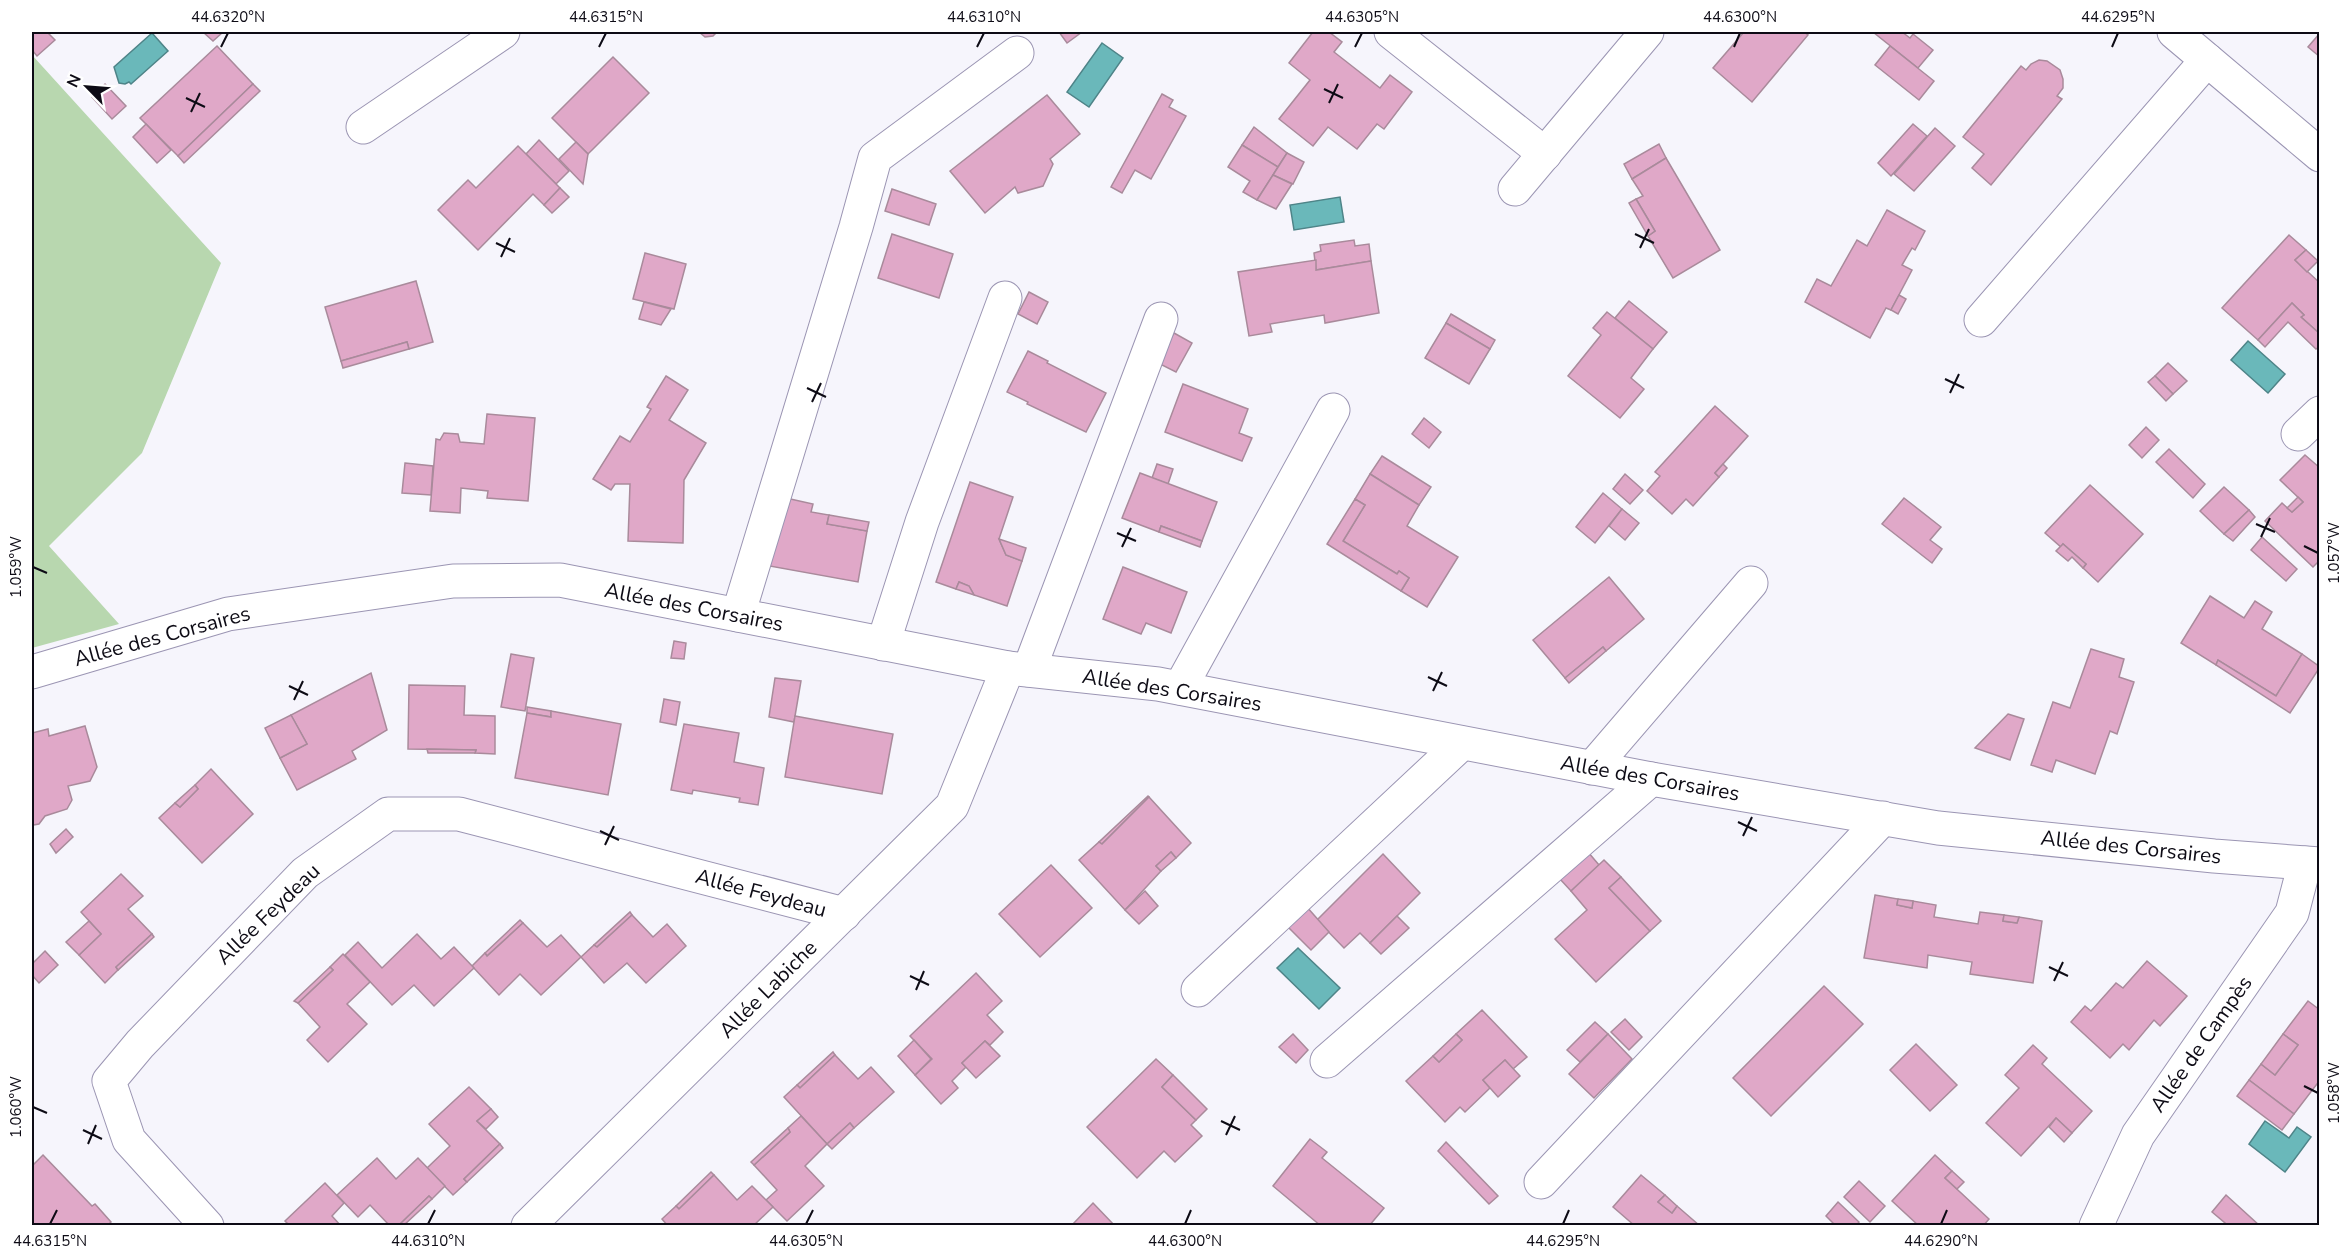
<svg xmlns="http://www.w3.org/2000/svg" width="2351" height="1257" viewBox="0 0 2351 1257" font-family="'Nunito Sans',sans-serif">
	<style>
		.green { fill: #b8d7af }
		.water { fill: #6ab8ba; stroke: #4e8488; stroke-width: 1.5 }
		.building { fill: #e0a8c8; stroke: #a98a9b; stroke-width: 1.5 }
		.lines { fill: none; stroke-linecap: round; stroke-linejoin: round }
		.minor-casing { stroke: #9b95b3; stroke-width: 35 }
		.minor { stroke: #fff; stroke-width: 33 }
		.ticks { fill: none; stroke: #0d0b15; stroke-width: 2 }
		.labels { text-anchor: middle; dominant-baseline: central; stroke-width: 6; stroke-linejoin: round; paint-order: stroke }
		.street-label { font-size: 21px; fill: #0d0b15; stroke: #fff }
		.neatline { fill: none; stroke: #0d0b15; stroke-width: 2 }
		.ticks-label { font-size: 15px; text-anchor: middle; fill: #0d0b15 }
	</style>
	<rect width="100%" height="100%" fill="#f6f5fc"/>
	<polygon class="green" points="32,55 221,263 142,453 49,546 119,624 32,648"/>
	<g class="water">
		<polygon points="152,33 168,51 131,84 129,82 125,84 119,83 114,67"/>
		<polygon points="1102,43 1123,58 1089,107 1067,92"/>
		<polygon points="1340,197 1344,222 1294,230 1290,205"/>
		<polygon points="2248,341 2285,374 2268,393 2231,360"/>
		<polygon points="1298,948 1340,988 1319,1009 1277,968"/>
		<polygon points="2265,1121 2289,1138 2297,1127 2311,1137 2285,1172 2249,1144"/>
	</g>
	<g class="building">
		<polygon points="32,32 47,32 55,40 37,56 32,50"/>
		<polygon points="203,32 223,32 213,41"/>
		<polygon points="699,32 717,32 713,36 705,37"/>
		<polygon points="1059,32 1082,32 1067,43"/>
		<polygon points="1313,32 1329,32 1342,42 1334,52 1380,88 1390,75 1412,92 1384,129 1377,124 1357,149 1328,127 1313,146 1279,119 1310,80 1289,63"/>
		<polygon points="1744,32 1804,32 1808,35 1752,102 1713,68"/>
		<polygon points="1873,32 1902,32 1910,38 1913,34 1933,50 1918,68"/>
		<polygon points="2320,33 2320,57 2308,47"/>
		<polygon points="217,46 253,84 178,156 140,118"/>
		<polygon points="1890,46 1934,81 1919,100 1875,65"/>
		<polygon points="613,57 649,93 588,154 552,118"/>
		<polygon points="2039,60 2047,61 2060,70 2063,79 2063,88 2057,96 2062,99 1991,185 1972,168 1984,154 1963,137 2021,66 2026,70 2031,64"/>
		<polygon points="105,84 126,106 112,119 92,97"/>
		<polygon points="253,84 260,91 184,163 178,156"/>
		<polygon points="1162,94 1173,100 1169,107 1186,116 1151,179 1135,170 1122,193 1111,187"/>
		<polygon points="1047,95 1080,134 1050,159 1053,164 1043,186 1018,193 1015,187 985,213 950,171"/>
		<polygon points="146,124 171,150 157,163 133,137"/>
		<polygon points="1913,124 1927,136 1891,176 1878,163"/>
		<polygon points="1254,127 1287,153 1278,167 1242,145"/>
		<polygon points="1935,128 1955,146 1914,191 1894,174"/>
		<polygon points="539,140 569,171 556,184 526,154"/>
		<polygon points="576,142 588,154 583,184 559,159"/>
		<polygon points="1659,144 1666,158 1632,179 1624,164"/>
		<polygon points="1242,145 1278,167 1257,200 1243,192 1250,181 1228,167"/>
		<polygon points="518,146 560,188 544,205 533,194 478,250 438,210 468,180 476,188"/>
		<polygon points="1287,153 1304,162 1293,184 1273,175"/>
		<polygon points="1666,158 1720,250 1673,278 1648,236 1655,231 1636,199 1643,196 1632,179"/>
		<polygon points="1273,175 1292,184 1276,209 1257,200"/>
		<polygon points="560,188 569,197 552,213 544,205"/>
		<polygon points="892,189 936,204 929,225 885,211"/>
		<polygon points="1636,199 1655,231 1648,236 1629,203"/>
		<polygon points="1887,210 1925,231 1915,250 1912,248 1902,265 1912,270 1891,310 1886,308 1870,338 1805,302 1817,279 1831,286 1857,240 1867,246"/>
		<polygon points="892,234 953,254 939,298 878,278"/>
		<polygon points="2289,235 2306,250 2295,260 2320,283 2320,334 2301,317 2304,315 2292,303 2258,340 2222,308"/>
		<polygon points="1354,240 1355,246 1369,244 1371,261 1316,270 1314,253 1321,251 1320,245"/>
		<polygon points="2306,250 2318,261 2307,272 2295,260"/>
		<polygon points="645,253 686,264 674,309 633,299"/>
		<polygon points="1316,260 1316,270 1371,261 1379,313 1325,323 1324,315 1270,324 1272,332 1249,336 1238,272"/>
		<polygon points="416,281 433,342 409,349 407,342 341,361 325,307"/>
		<polygon points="1029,292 1048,302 1037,324 1018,314"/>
		<polygon points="1899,295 1906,299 1898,314 1891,310"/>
		<polygon points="1629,301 1667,332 1653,349 1615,318"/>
		<polygon points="644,302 671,309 661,325 639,319"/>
		<polygon points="2292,303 2304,315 2301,317 2320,334 2320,346 2316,349 2288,322 2265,347 2258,340"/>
		<polygon points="1607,312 1653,349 1631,378 1644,389 1620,418 1568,376 1601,335 1593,328"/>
		<polygon points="1451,314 1495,340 1490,349 1446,323"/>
		<polygon points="1446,323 1490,349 1469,384 1425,358"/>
		<polygon points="1174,333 1192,343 1176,372 1158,363"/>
		<polygon points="407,342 409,349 343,368 341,361"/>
		<polygon points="1028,351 1048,361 1047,363 1106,393 1086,432 1027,404 1028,402 1007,392"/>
		<polygon points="2168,363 2187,381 2173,394 2155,376"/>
		<polygon points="666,376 688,390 669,420 706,443 684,480 683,543 628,541 630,484 615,484 611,490 593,479 620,436 630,442 651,409 647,407"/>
		<polygon points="2155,376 2173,394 2166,401 2148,382"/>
		<polygon points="1183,384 1248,409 1239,433 1252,438 1242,461 1165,432"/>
		<polygon points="1715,406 1748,436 1715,473 1719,477 1693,506 1686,499 1672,514 1647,491 1660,476 1655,472"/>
		<polygon points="487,414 535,418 528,501 487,498 488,491 461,488 460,513 430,511 436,439 440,440 444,433 458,434 460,442 484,444"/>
		<polygon points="1424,418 1441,432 1429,448 1412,434"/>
		<polygon points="2146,427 2159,440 2142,458 2129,445"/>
		<polygon points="2169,449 2205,484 2193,498 2156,462"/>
		<polygon points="2305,455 2320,468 2320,560 2313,567 2265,521 2282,503 2292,512 2303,502 2280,480"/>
		<polygon points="1382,456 1431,487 1419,505 1370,474"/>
		<polygon points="405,463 433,466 431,495 402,493"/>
		<polygon points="1157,464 1173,469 1168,484 1152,478"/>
		<polygon points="1723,464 1727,468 1719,477 1715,473"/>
		<polygon points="1140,473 1217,502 1202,541 1161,526 1159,532 1122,518"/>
		<polygon points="1370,474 1419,505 1407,526 1458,557 1427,607 1401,591 1409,578 1399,571 1397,574 1343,541 1365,505 1355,499"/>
		<polygon points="1625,474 1643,490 1630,504 1613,489"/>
		<polygon points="970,482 1013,497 999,539 1006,555 1022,561 1007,606 974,595 969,586 959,582 956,589 936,582"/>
		<polygon points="2090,485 2143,534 2098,582 2083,568 2086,564 2063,544 2061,547 2045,533"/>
		<polygon points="2224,487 2249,510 2224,534 2200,511"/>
		<polygon points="1603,493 1622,509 1595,543 1576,527"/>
		<polygon points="2298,497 2303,502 2292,512 2287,508"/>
		<polygon points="786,498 813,504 811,512 829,515 827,524 867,531 858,582 764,565"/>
		<polygon points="1904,498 1941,527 1930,540 1942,549 1932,563 1882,524"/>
		<polygon points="1355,499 1365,505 1343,541 1397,574 1399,571 1409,578 1401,591 1327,544"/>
		<polygon points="1622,509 1639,523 1625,540 1609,526"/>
		<polygon points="2249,510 2255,517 2233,541 2224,534"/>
		<polygon points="829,515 869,522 867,531 827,524"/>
		<polygon points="1161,526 1202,541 1200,547 1159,532"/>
		<polygon points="2262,537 2297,569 2286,581 2251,550"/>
		<polygon points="999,539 1026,548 1022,561 1006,555"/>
		<polygon points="2063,544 2086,564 2083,568 2072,557 2068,561 2056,551"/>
		<polygon points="1123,567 1187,592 1171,633 1146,623 1141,634 1103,619"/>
		<polygon points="1609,577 1644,619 1606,651 1603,647 1565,678 1533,640"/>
		<polygon points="959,582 969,586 974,595 956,589"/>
		<polygon points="2210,596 2244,618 2255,601 2272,612 2262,629 2302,654 2276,696 2218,660 2216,665 2181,643"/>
		<polygon points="674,641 686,643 684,659 671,658"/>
		<polygon points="1603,647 1606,651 1569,683 1565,678"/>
		<polygon points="2091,649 2124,659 2119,677 2134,682 2117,734 2110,731 2095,774 2056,760 2052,772 2031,765 2053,702 2070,708"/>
		<polygon points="511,654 534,658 525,711 501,707"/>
		<polygon points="2302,654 2320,667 2290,713 2216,665 2218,660 2276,696"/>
		<polygon points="371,673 387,730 352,751 356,759 297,790 280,758 307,744 291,715"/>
		<polygon points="775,678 801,681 794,722 769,717"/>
		<polygon points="409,685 465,686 464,715 495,716 495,754 475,753 476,750 408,749"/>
		<polygon points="664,699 680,702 676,725 660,722"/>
		<polygon points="527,707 551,711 551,717 527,713"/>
		<polygon points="551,711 621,724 608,795 515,778 527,713 551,717"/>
		<polygon points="2008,714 2024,719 2010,760 1975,748"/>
		<polygon points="291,715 307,744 280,758 265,728"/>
		<polygon points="795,716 893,734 882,794 785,777"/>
		<polygon points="684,724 739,733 734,762 764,768 758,805 739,802 740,798 693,790 692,794 671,790"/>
		<polygon points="85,726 97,767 90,781 68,786 72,800 67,809 45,816 39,824 33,825 32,733 48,729 49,736"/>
		<polygon points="427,749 476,750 475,753 428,753"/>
		<polygon points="211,769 253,814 202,863 159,818 175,803 180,807 198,789 195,785"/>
		<polygon points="195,785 198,789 180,807 175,803"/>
		<polygon points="1148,796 1149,797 1102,844 1099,842"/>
		<polygon points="1149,797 1191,843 1176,858 1171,852 1156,866 1161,871 1125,910 1079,860 1099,842 1102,844"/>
		<polygon points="66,829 73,837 56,853 50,844"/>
		<polygon points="1171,852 1176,858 1161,871 1156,866"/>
		<polygon points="1588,852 1599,865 1571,891 1560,879"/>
		<polygon points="1383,854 1420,893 1370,943 1360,933 1344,948 1317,920"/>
		<polygon points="1604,860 1621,877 1609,888 1650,931 1596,982 1555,939 1587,910 1571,891"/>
		<polygon points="1051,865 1092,908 1040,957 999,914"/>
		<polygon points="121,874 143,896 128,909 152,934 116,967 118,970 105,983 79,955 101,934 81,912"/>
		<polygon points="1621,877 1661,921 1650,931 1609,888"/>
		<polygon points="1145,891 1158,906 1139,924 1125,910"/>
		<polygon points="1875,895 1898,899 1897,905 1912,908 1913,901 1936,905 1934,917 1978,924 1980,912 2004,915 2003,921 2017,923 2019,917 2042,921 2033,983 1970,974 1972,962 1928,955 1927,968 1864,958"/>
		<polygon points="1898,899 1913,901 1912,908 1897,905"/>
		<polygon points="1306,906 1329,932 1311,950 1286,925"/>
		<polygon points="630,912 632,915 597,947 594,945"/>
		<polygon points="632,915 653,937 667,924 686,946 646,983 627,963 604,983 581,957 594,945 597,947"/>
		<polygon points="2004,915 2019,917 2017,923 2003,921"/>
		<polygon points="1397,916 1409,928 1381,954 1370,943"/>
		<polygon points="520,920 523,923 487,956 485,953"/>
		<polygon points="89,921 101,934 79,955 66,942"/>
		<polygon points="523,923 547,947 561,935 581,957 541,995 520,974 499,995 472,966 485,953 487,956"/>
		<polygon points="152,934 154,937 118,970 116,967"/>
		<polygon points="417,934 441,959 454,947 474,968 434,1006 414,985 392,1005 345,955 358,942 382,968"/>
		<polygon points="45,951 58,965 39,983 32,975 32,964"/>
		<polygon points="343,954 370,982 347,1004 367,1024 328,1062 307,1040 320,1027 298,1003 333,970 330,967"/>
		<polygon points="2147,961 2187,996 2160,1026 2154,1020 2129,1050 2123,1044 2110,1058 2071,1022 2085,1006 2091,1011 2116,983 2123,988"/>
		<polygon points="330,967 333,970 298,1003 294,1001"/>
		<polygon points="976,973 1002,1001 987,1015 1003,1032 990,1045 985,1041 962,1063 966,1067 952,1081 958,1088 941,1104 915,1075 932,1059 910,1036"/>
		<polygon points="1824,986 1863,1024 1771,1116 1733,1078"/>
		<polygon points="2308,1001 2320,1010 2320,1080 2294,1114 2249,1080 2261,1064 2275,1075 2298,1045 2283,1034"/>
		<polygon points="1482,1010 1527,1057 1513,1069 1505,1060 1483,1080 1490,1088 1465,1112 1460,1107 1445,1122 1406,1081 1433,1056 1439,1062 1462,1040 1456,1034"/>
		<polygon points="1625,1019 1642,1037 1629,1050 1611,1032"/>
		<polygon points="1595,1022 1608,1034 1580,1062 1567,1050"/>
		<polygon points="1293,1034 1308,1050 1296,1063 1279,1047"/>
		<polygon points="1456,1034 1462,1040 1439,1062 1433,1056"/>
		<polygon points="1608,1034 1632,1059 1594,1098 1569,1074"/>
		<polygon points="2283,1034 2298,1045 2275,1075 2261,1064"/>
		<polygon points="914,1040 931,1059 915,1075 898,1056"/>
		<polygon points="985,1041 1000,1056 976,1078 962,1063"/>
		<polygon points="1916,1044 1957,1085 1930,1111 1890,1070"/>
		<polygon points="2033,1045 2047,1058 2042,1064 2092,1111 2072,1133 2056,1118 2021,1156 1986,1123 2019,1088 2005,1075"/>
		<polygon points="833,1052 835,1055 800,1088 797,1085"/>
		<polygon points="835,1055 858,1079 871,1067 894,1092 854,1128 850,1123 827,1144 784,1097 797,1085 800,1088"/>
		<polygon points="1156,1059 1173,1075 1162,1087 1196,1120 1191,1125 1202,1136 1175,1162 1164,1151 1137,1178 1087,1127"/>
		<polygon points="1505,1060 1520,1076 1498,1097 1483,1080"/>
		<polygon points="1173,1075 1207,1109 1196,1120 1162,1087"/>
		<polygon points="2249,1080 2294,1114 2282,1130 2237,1096"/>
		<polygon points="469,1087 491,1109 477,1121 500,1144 464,1179 467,1182 453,1195 427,1168 450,1146 429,1124"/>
		<polygon points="491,1109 498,1117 486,1129 477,1121"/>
		<polygon points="801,1116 827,1144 805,1166 824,1186 787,1221 766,1200 777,1190 754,1165 790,1132 788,1128"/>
		<polygon points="2056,1118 2072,1133 2064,1142 2049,1127"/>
		<polygon points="850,1123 854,1128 832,1149 827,1144"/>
		<polygon points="788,1128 790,1132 754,1165 751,1162"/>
		<polygon points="1310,1139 1327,1152 1322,1158 1384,1208 1369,1226 1321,1226 1273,1186"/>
		<polygon points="1446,1142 1498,1196 1489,1204 1438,1151"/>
		<polygon points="500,1144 503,1148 467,1182 464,1179"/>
		<polygon points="43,1155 92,1206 95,1204 111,1222 107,1226 34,1226 32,1223 32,1166"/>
		<polygon points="1935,1155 1952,1171 1945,1178 1989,1219 1983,1226 1919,1226 1892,1201"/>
		<polygon points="377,1158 396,1179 418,1158 445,1186 432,1199 429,1196 398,1226 390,1226 370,1205 358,1217 337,1195"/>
		<polygon points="1952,1171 1964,1182 1957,1189 1945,1178"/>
		<polygon points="711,1172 714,1175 679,1209 676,1206"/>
		<polygon points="714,1175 737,1200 752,1186 773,1207 753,1226 668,1226 662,1219 676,1206 679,1209"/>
		<polygon points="1641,1175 1665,1195 1658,1202 1672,1213 1677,1206 1700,1226 1635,1226 1613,1207"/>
		<polygon points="1859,1181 1885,1206 1870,1222 1844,1197"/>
		<polygon points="325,1183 344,1203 332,1216 341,1226 290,1226 285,1221"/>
		<polygon points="1665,1195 1677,1206 1672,1213 1658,1202"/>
		<polygon points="2226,1195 2260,1226 2223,1226 2225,1223 2212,1212"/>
		<polygon points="429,1196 432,1199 403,1226 398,1226"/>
		<polygon points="1838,1202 1859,1222 1856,1226 1836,1226 1826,1216"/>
		<polygon points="1093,1203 1115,1226 1075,1226 1073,1224"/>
	</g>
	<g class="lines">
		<g class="minor-casing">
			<g id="minor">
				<polyline points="1391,32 1545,154"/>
				<polyline points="2174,32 2320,155"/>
				<polyline points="363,127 503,32"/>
				<polyline points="1515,189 1647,32"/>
				<polyline points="1981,320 2207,60"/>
				<polyline points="2298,434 2320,413"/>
				<polyline points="738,615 856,227 875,158 1017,53"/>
				<polyline points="883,644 922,522 1005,298"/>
				<polyline points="1029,670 1161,319"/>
				<polyline points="32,672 228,614 453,581 560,580 1008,668 1158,684 1651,779 1938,828 2214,856 2320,864"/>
				<polyline points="1180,688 1333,410"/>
				<polyline points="1592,768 1751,583"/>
				<polyline points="1198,990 1462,743"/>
				<polyline points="1327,1061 1651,779"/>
				<polyline points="1541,1182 1883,818"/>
				<polyline points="207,1226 129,1140 109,1081 140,1044 305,873 388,814 459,814 844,914"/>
				<polyline points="528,1226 952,806 1008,668"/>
				<polyline points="2096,1226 2138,1135 2292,913 2305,863"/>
			</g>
		</g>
		<use href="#minor" class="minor"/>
	</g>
	<path class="ticks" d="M221 47 228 33M599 47 606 33M977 47 984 33M1355 47 1362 33M1734 47 1740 33M2112 47 2118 33M1324 89 1343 98M186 98 205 107M1329 103 1338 84M191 112 200 93M1635 234 1654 243M496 243 515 252M1640 248 1649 229M501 257 510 238M1945 379 1964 388M807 388 826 397M1950 393 1959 374M812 402 821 383M2256 524 2275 532M1117 533 1136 541M2261 537 2270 518M2304 546 2318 553M1122 547 1131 528M33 567 47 573M1428 677 1447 686M289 686 308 695M1433 691 1442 672M294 700 303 681M1738 822 1757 831M600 831 619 840M1743 836 1752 817M605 845 614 826M2049 967 2068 976M910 976 929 985M2054 981 2063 962M916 990 924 971M2304 1086 2318 1093M33 1107 47 1113M1221 1121 1240 1130M83 1130 102 1139M1226 1135 1235 1116M88 1144 96 1125M50 1224 57 1210M428 1224 435 1210M806 1224 813 1210M1185 1224 1191 1210M1563 1224 1569 1210M1941 1224 1947 1210"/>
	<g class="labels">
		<g class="street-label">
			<text transform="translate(694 607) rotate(11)">Allée des Corsaires</text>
			<text transform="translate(162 636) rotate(-15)">Allée des Corsaires</text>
			<text transform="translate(1172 690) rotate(9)">Allée des Corsaires</text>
			<text transform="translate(1650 778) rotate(10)">Allée des Corsaires</text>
			<text transform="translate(2131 847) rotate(6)">Allée des Corsaires</text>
			<text transform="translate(761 893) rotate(15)">Allée Feydeau</text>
			<text transform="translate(268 914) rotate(-44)">Allée Feydeau</text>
			<text transform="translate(768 989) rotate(-45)">Allée Labiche</text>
			<text transform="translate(2201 1044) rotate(-55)">Allée de Campès</text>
		</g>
	</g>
	<rect width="2351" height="1257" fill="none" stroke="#ffffff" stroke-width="66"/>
	<g transform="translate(87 87) rotate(295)" stroke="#ffffff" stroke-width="4.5" paint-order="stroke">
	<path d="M0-4.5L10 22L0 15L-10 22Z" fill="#0d0b15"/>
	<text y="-9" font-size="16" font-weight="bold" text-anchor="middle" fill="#0d0b15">N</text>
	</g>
	<rect x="33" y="33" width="2285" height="1191" class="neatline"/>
	<g class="ticks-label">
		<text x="228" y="22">44.6320°N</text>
		<text x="606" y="22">44.6315°N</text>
		<text x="984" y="22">44.6310°N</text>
		<text x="1362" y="22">44.6305°N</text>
		<text x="1740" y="22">44.6300°N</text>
		<text x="2118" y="22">44.6295°N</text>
		<text transform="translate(2334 553) rotate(-90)" y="5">1.057°W</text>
		<text transform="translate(16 567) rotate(-90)" y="5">1.059°W</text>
		<text transform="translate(2334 1093) rotate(-90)" y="5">1.058°W</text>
		<text transform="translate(16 1107) rotate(-90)" y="5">1.060°W</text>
		<text x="50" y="1246">44.6315°N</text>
		<text x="428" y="1246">44.6310°N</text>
		<text x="806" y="1246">44.6305°N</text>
		<text x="1185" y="1246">44.6300°N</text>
		<text x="1563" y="1246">44.6295°N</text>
		<text x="1941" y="1246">44.6290°N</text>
	</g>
</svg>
